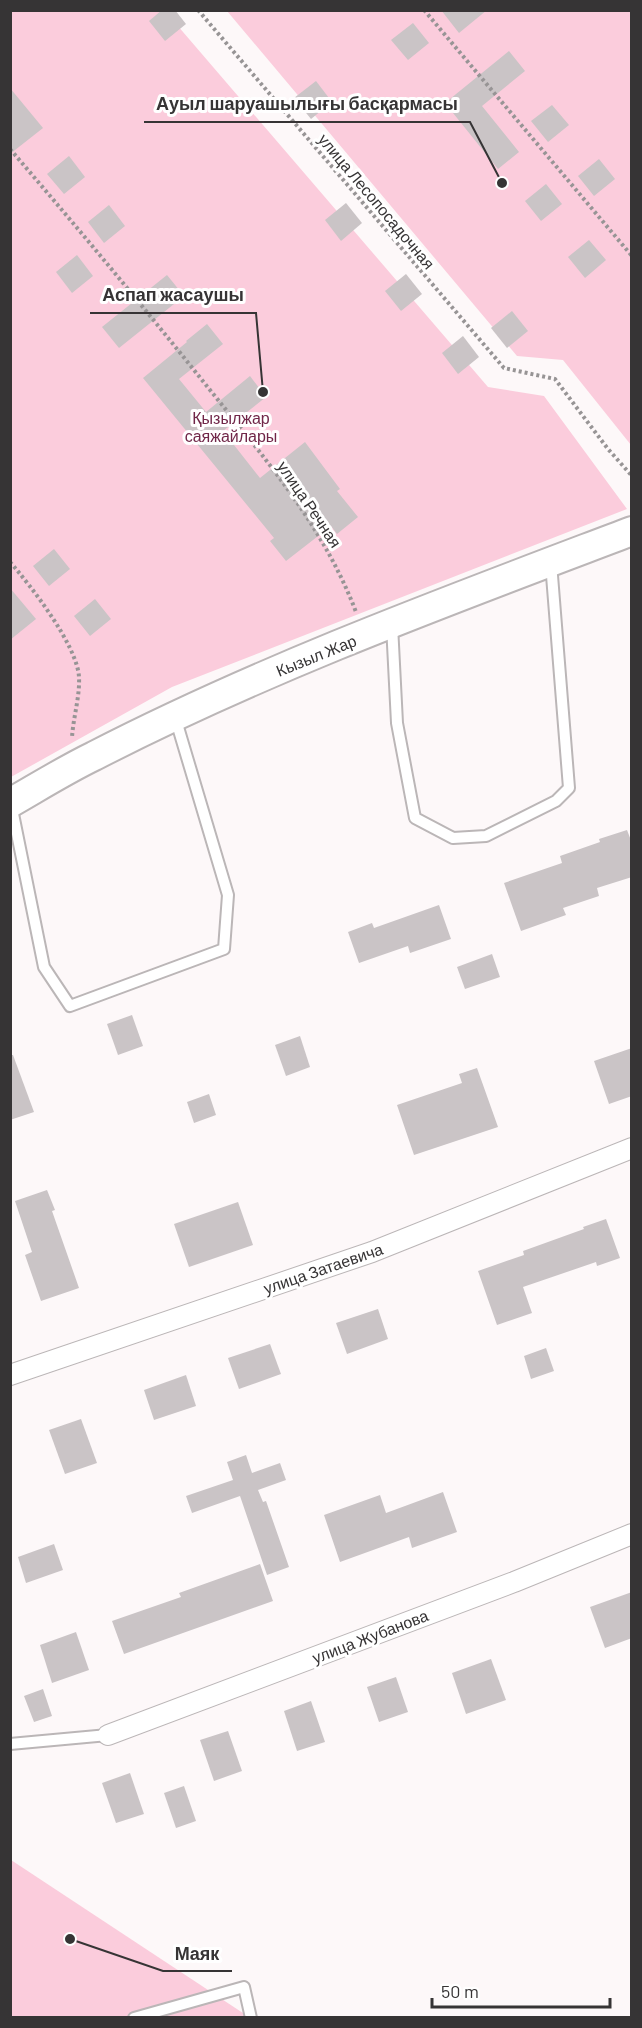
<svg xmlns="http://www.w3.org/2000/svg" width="642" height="2028" viewBox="0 0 642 2028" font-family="Barlow,sans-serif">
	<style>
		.green { fill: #fbccdc }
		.building { fill: #cac4c6 }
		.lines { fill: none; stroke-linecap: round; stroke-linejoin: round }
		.service-casing { stroke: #bbb6b7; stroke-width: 14 }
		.minor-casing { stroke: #bbb6b7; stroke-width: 22 }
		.secondary-casing { stroke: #bbb6b7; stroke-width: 32 }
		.path { stroke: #979495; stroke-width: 4; stroke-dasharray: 3 3; stroke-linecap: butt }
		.service { stroke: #fff; stroke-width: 10 }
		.minor { stroke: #fff; stroke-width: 20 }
		.secondary { stroke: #fff; stroke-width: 28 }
		.labels { text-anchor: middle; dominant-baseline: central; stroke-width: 6; stroke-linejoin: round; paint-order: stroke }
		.street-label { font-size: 16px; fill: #363435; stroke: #fff }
		.park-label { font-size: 16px; fill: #702648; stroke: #fff }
		.leader { fill: none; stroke: #363435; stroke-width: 2 }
		.callout-dot { fill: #363435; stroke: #fff; stroke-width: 2 }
		.callout-label { font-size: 18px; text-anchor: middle; font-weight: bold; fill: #363435; stroke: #fff; stroke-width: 6; stroke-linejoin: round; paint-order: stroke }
	</style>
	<rect width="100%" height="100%" fill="#fdf8f9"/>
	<g class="green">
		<polygon points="11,11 165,11 488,387 544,396 627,509 172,687 11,777"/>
		<polygon points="227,11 631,11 631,445 563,360 517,356"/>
		<polygon points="11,1860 249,2017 11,2017"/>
	</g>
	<g class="building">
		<polygon points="162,10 175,10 186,24 165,41 149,21"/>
		<polygon points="441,10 487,10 459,33"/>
		<polygon points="413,23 429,43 408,60 391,40"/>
		<polygon points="509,51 525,71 482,106 519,152 498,169 445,103"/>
		<polygon points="316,81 332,102 311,119 294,98"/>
		<polygon points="10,88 43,128 10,154"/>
		<polygon points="552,105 569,125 548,142 531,121"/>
		<polygon points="69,156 85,177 64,194 47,174"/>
		<polygon points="599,159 615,179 594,196 578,176"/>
		<polygon points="546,184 562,204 541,221 525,201"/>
		<polygon points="346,203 362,223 341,241 325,220"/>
		<polygon points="109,205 125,226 104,243 88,222"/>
		<polygon points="589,240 606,260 585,278 568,257"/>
		<polygon points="77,255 93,276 72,293 56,272"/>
		<polygon points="406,274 422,294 401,311 385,291"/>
		<polygon points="167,275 184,296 119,348 102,327"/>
		<polygon points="512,311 528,331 507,348 491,328"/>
		<polygon points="207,324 223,344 179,379 206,412 250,376 266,397 223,431 260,478 305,442 340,489 337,491 358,517 337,534 331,526 286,561 270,541 274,538 143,378 187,342 186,341"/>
		<polygon points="463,336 479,357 458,374 442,353"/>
		<polygon points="54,549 70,569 49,586 33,566"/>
		<polygon points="10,588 36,619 10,640"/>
		<polygon points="95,599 111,619 90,636 74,616"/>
		<polygon points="627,830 632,843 632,877 597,888 599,896 563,908 566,915 521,931 504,883 562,863 560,856 600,842 599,839"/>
		<polygon points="439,905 451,939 410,953 408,946 359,963 348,932 372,923 374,928"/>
		<polygon points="492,954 500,977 465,989 457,967"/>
		<polygon points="132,1015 143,1046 118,1055 107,1024"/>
		<polygon points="300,1036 310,1067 286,1076 275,1045"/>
		<polygon points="632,1048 632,1096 609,1104 594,1061"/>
		<polygon points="10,1055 13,1055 34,1112 10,1120"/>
		<polygon points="477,1068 498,1127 414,1155 397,1105 462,1083 459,1074"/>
		<polygon points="209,1094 216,1115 194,1123 187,1102"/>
		<polygon points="47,1190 55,1210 52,1211 79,1288 41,1301 25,1255 32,1252 15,1201"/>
		<polygon points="238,1202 253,1245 189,1267 174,1224"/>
		<polygon points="606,1219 620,1258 597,1266 596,1262 523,1287 532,1313 497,1325 478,1271 524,1255 523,1251 584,1229 583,1227"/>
		<polygon points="378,1309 388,1339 347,1354 336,1323"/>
		<polygon points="270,1344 281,1374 239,1389 228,1358"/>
		<polygon points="546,1348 554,1371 531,1379 524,1356"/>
		<polygon points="186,1375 196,1406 154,1420 144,1390"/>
		<polygon points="81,1419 97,1463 65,1474 49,1430"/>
		<polygon points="246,1455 252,1473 280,1463 286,1480 258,1490 263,1502 266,1501 289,1567 267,1575 240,1496 192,1513 186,1496 233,1480 227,1462"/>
		<polygon points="443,1492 457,1532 412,1548 409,1537 340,1562 324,1515 380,1495 386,1513"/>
		<polygon points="54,1544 63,1570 26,1583 18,1557"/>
		<polygon points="260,1564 273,1601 124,1654 112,1621 181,1597 179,1593"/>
		<polygon points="632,1592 632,1638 605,1648 590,1607"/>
		<polygon points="76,1632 89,1670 52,1683 40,1645"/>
		<polygon points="491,1659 506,1700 466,1714 452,1673"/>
		<polygon points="396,1677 408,1712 379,1722 367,1687"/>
		<polygon points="43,1689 52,1716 34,1722 24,1696"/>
		<polygon points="311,1701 325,1742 297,1751 284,1711"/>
		<polygon points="228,1731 242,1771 214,1781 200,1740"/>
		<polygon points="130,1773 144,1814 116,1823 102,1783"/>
		<polygon points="184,1786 196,1821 176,1828 164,1793"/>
	</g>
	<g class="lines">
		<g class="service-casing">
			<g id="service">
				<polyline points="392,625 397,723 415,818 453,838 486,836 556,801 569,788 551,563"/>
				<polyline points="11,804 44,967 70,1006 224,949 228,895 175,717"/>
				<polyline points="10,1744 108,1735"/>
				<polyline points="134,2018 244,1987 251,2018"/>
			</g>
		</g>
		<g class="minor-casing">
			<g id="minor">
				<polyline points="10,1375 372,1252 632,1148"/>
				<polyline points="108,1735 514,1582 632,1534"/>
			</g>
		</g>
		<g class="secondary-casing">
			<path id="secondary" d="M10 803C38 787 65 770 94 756 267 667 450 600 632 531"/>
		</g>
		<g class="path">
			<polyline points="198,10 504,368 555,379 608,449 632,476"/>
			<polyline points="424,10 632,256"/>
			<path d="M10 149C77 227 142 305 206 385 263 456 323 525 356 612"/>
			<path d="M10 562C31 586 77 645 79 677 80 697 73 718 72 738"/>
		</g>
		<use href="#service" class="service"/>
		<use href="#minor" class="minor"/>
		<use href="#secondary" class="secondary"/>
	</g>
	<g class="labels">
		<g class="street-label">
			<text transform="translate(377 201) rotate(50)">улица Лесопосадочная</text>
			<text transform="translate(310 504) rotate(56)">улица Речная</text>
			<text transform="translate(316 655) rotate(-22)">Кызыл Жар</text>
			<text transform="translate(323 1268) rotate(-19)">улица Затаевича</text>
			<text transform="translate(370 1636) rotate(-21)">улица Жубанова</text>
		</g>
		<g class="park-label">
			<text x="231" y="417">Қызылжар<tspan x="231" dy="18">саяжайлары</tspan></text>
		</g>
	</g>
	<path class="leader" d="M502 183L470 122H144M263 392L256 313H90M70 1939L163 1971H232"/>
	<g class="callout-dot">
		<circle cx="502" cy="183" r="6"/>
		<circle cx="263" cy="392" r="6"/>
		<circle cx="70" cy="1939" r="6"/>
	</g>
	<g class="callout-label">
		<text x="307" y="110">Ауыл шаруашылығы басқармасы</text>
		<text x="173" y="301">Аспап жасаушы</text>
		<text x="197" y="1960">Маяк</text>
	</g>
	<rect width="642" height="2028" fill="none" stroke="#363435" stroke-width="24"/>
	<path d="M432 1998v9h178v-9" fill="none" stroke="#363435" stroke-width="3"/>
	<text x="441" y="1998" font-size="18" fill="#363435" stroke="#ffffff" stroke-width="4.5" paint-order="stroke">50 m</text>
</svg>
